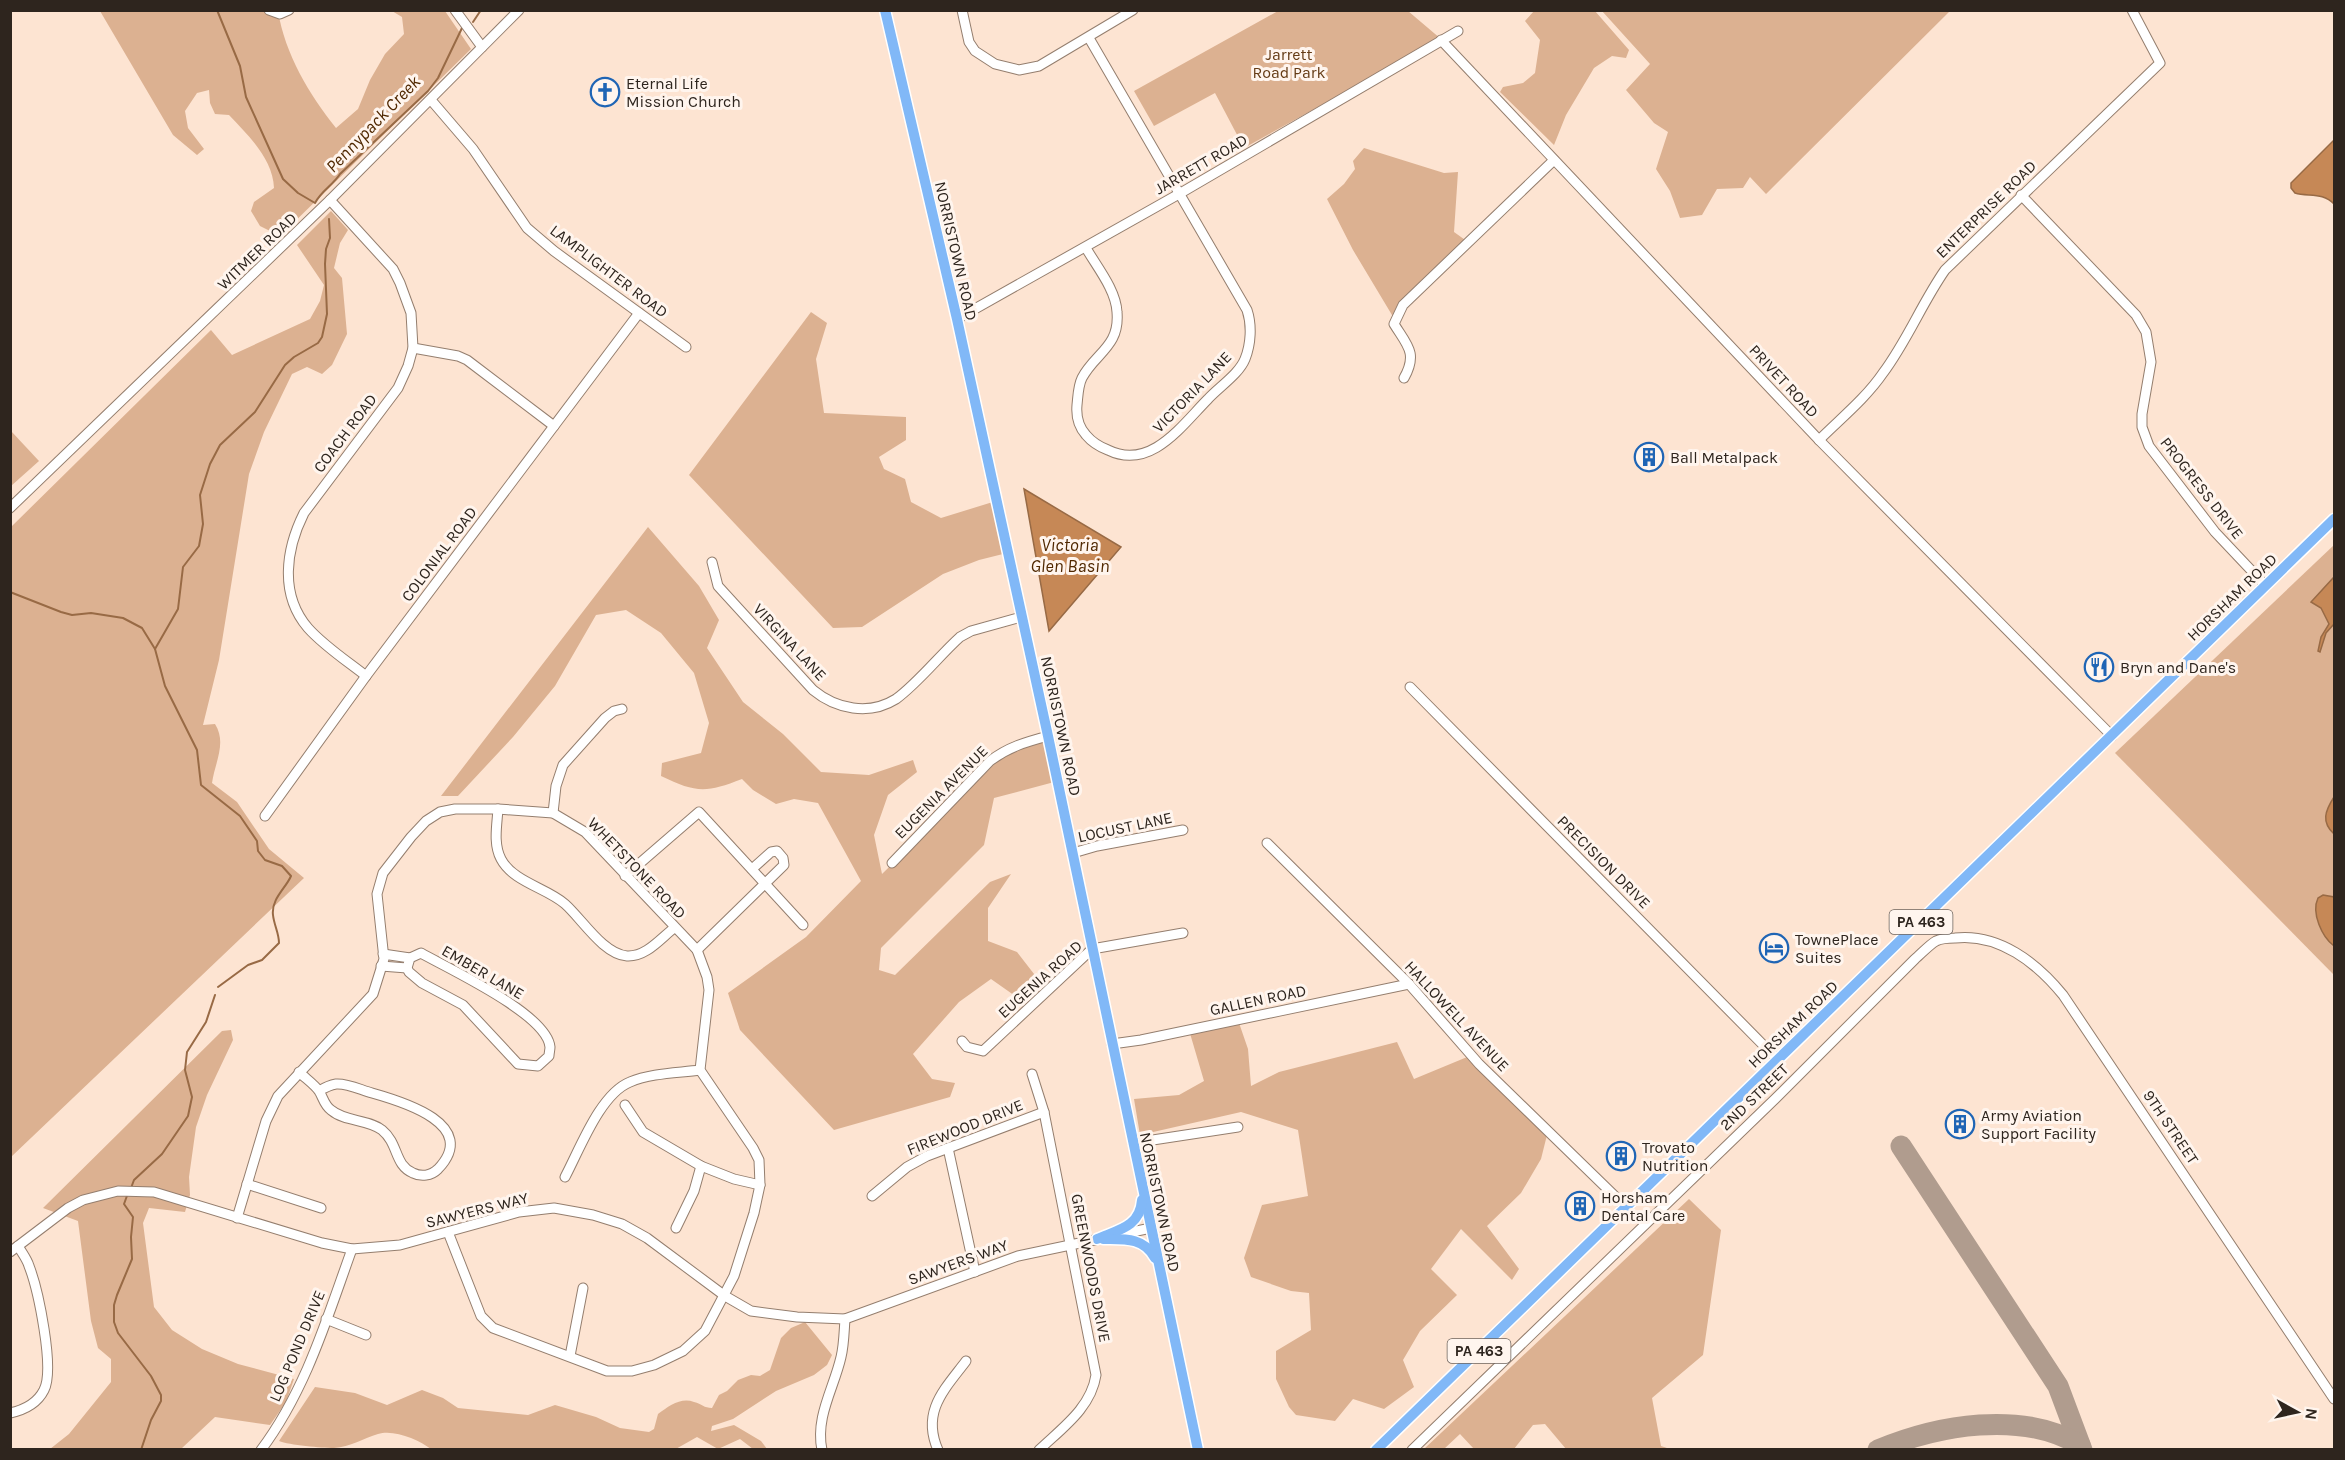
<svg xmlns="http://www.w3.org/2000/svg" width="2345" height="1460" viewBox="0 0 2345 1460" font-family="Karla,sans-serif">
	<style>
		.green { fill: #dcb191 }
		.water { fill: #c68856; stroke: #986a45; stroke-width: 1.5 }
		.lines { fill: none; stroke-linecap: round; stroke-linejoin: round }
		.stream { stroke: #986a45; stroke-width: 2 }
		.taxiway { stroke: #b09c8e; stroke-width: 21 }
		.minor-casing { stroke: #947e6e; stroke-width: 11 }
		.major-casing { stroke: #fff; stroke-width: 13 }
		.minor { stroke: #fff; stroke-width: 9 }
		.major { stroke: #81b8f7; stroke-width: 10 }
		.labels { text-anchor: middle; dominant-baseline: central; stroke-width: 6; stroke-linejoin: round; paint-order: stroke }
		.shield { fill: #fff5ee; stroke: #6d635c; stroke-width: 1.5 }
		.shield-label { font-size: 15px; font-weight: bold; fill: #2e251e }
		.park-label { font-size: 16px; fill: #653b15; stroke: #fff5ee }
		.poi-label { font-size: 16px; fill: #2e251e; stroke: #fff5ee; text-anchor: start }
		.street-label { font-size: 16px; fill: #2e251e; stroke: #fff5ee }
		.water-label { font-size: 18px; font-style: italic; fill: #502800; stroke: #fff5ee }
	</style>
	<rect width="100%" height="100%" fill="#fde4d2"/>
	<g class="green">
		<path d="M100 11H278C285 54 309 94 336 128L358 109 370 80 385 54 404 34 402 17 392 11H445L471 49 280 236 260 226 251 211 254 202 274 188C273 159 248 135 229 115L215 114 210 103 209 90 197 93 185 111 188 128 204 149 197 155 173 135Z"/>
		<polygon points="1278,11 1408,11 1441,39 1244,148 1215,93 1154,126 1134,91"/>
		<polygon points="1534,11 1595,11 1629,50 1626,58 1612,56 1594,68 1566,115 1554,145 1500,92 1503,87 1523,83 1535,73 1540,40 1525,21"/>
		<polygon points="1602,11 1950,11 1766,194 1750,177 1743,188 1717,189 1702,215 1680,218 1670,191 1656,169 1668,132 1654,123 1626,90 1650,64"/>
		<polygon points="1364,148 1444,173 1458,172 1454,232 1468,242 1395,320 1353,250 1327,199 1344,184 1355,169 1353,161"/>
		<path d="M331 211 348 230 340 243 334 268 342 278 347 334 332 365 322 374 307 367 292 374 264 432 249 474 219 660 203 725 215 724C227 743 215 762 212 783L237 802 269 849 304 878 11 1157V527L211 330 232 355 310 319 320 301 324 285 297 245Z"/>
		<polygon points="811,312 827,323 816,359 824,413 906,417 906,440 879,457 884,469 905,479 911,502 941,518 996,501 1007,553 979,560 943,574 862,627 833,628 689,475"/>
		<polygon points="11,431 39,461 11,486 10,486"/>
		<path d="M648 527 699 586 719 620 707 648 743 702 783 734 821 772 869 775 913 760 917 772 888 795 874 835 882 874 1012 747 1049 740 1058 781 994 798 984 845 881 948 879 970 895 975 990 882 1011 874 988 908V941L1017 952 1041 983 1021 1000 991 979 959 1002 913 1054 932 1079 955 1083 950 1097 834 1130 740 1030 728 993 806 937 861 881 818 803 794 799 776 804 753 790 742 779C706 793 696 793 661 776L662 763 701 753 709 723 694 673 661 633 626 610 596 615 555 686 513 737 458 796H441Z"/>
		<polygon points="2334,545 2334,975 2115,753"/>
		<polygon points="1238,1020 1248,1049 1251,1086 1279,1072 1397,1042 1414,1079 1472,1055 1548,1131 1541,1159 1521,1193 1487,1226 1519,1269 1512,1280 1461,1229 1431,1269 1457,1295 1420,1331 1403,1360 1414,1387 1384,1409 1353,1399 1335,1421 1296,1415 1289,1407 1276,1379 1276,1351 1311,1330 1309,1293 1291,1291 1251,1277 1244,1258 1262,1205 1308,1196 1298,1130 1241,1112 1140,1135 1134,1099 1179,1095 1204,1081 1189,1030"/>
		<polygon points="231,1030 233,1040 207,1095 196,1127 189,1177 190,1195 185,1212 149,1208 143,1223 154,1307 172,1330 202,1349 238,1364 294,1379 286,1402 270,1425 215,1417 181,1449 50,1449 69,1434 111,1382 111,1359 98,1348 91,1321 78,1221 43,1208 222,1031"/>
		<polygon points="1689,1199 1721,1230 1703,1355 1652,1398 1661,1446 1670,1449 1566,1449 1545,1424 1533,1425 1514,1449 1474,1449 1460,1434 1444,1449 1424,1449"/>
		<path d="M805 1322 832 1355 827 1365 814 1375 776 1391 733 1419 712 1426 711 1431 734 1425 761 1441 767 1449H753L740 1439 718 1449 697 1437 674 1450 431 1449C419 1440 394 1429 378 1434 364 1438 350 1447 334 1448 322 1448 289 1445 279 1441L315 1387 355 1393 387 1405 422 1390 443 1398 458 1408 528 1415 555 1405 596 1417 620 1428 649 1432 654 1429 658 1414C669 1406 681 1397 694 1402 702 1404 704 1408 712 1408L719 1395 727 1391 738 1380 751 1375 760 1376 770 1370 781 1338 791 1328Z"/>
	</g>
	<g class="water">
		<path d="M2334 140V204C2323 192 2308 197 2295 193L2291 188V183Z"/>
		<polygon points="1024,489 1121,547 1049,631"/>
		<polygon points="2334,577 2334,624 2326,633 2320,652 2318,651 2321,637 2329,624 2321,608 2311,602"/>
		<path d="M2334 797V834C2321 822 2325 811 2334 797Z"/>
		<path d="M2323 895 2334 897V946C2322 937 2311 913 2318 898Z"/>
	</g>
	<g class="lines">
		<g class="stream">
			<path d="M217 10 240 66 246 97 283 179 298 193 315 203C321 191 333 185 340 174L428 91 438 78 462 28"/>
			<polyline points="473,22 481,10"/>
			<path d="M10 592 61 612 72 615 91 613 123 618 142 628 155 649 165 686 197 750 201 785 240 816 257 841 258 851 265 860 282 866 291 876C286 888 271 899 273 915 274 925 279 933 279 943L262 960 248 965 218 987"/>
			<polyline points="155,649 178,609 183,567 199,546 203,524 200,495 210,464 220,445 255,412 285,365 294,357 318,343 322,337 327,314 325,264 326,249 330,238 329,219"/>
			<polyline points="131,1188 134,1180 162,1154 188,1116 192,1097 185,1070 187,1052 206,1022 215,995"/>
			<polyline points="128,1193 124,1204 133,1217 131,1237 132,1259 117,1295 114,1305 114,1322 118,1333 151,1376 161,1395 161,1401 151,1420 141,1450"/>
		</g>
		<g class="taxiway">
			<polyline points="1901,1146 2058,1386 2082,1450"/>
			<path d="M1878 1450C1938 1425 2021 1410 2080 1445"/>
		</g>
		<g class="minor-casing">
			<g id="minor">
				<polyline points="269,10 280,14 289,10"/>
				<polyline points="455,10 482,47"/>
				<polyline points="962,10 969,42 975,51 995,64 1019,70 1039,66 1133,10"/>
				<polyline points="1441,40 1819,440 2112,736"/>
				<polyline points="431,100 473,149 527,228 554,251 686,347"/>
				<polyline points="2021,195 2136,315 2146,332 2151,362 2142,414 2142,427 2149,446 2215,532 2266,586"/>
				<path d="M330 200 393 269 400 283 411 313 413 348 408 366 398 388 304 513C286 549 279 594 308 628 324 646 347 661 366 676"/>
				<path d="M1086 248C1097 267 1116 290 1117 312 1120 347 1095 353 1082 378 1078 386 1078 396 1077 405 1076 416 1078 426 1086 435 1091 441 1100 447 1108 450 1151 471 1182 425 1208 399 1219 387 1239 374 1245 359 1251 344 1252 325 1247 310L1089 38"/>
				<polyline points="957,319 1179,194 1458,31"/>
				<polyline points="413,348 458,356 467,360 554,426"/>
				<path d="M1404 378C1418 353 1407 345 1394 324L1403 305 1554 160"/>
				<path d="M1819 440C1840 419 1866 398 1883 373 1907 341 1922 303 1945 270L2160 63 2132 10"/>
				<polyline points="10,508 330,200 519,10"/>
				<path d="M712 562 718 586 813 690C836 709 869 716 896 699 917 684 940 655 960 637L971 631 1021 617"/>
				<polyline points="1410,687 1777,1059"/>
				<path d="M498 809C497 825 493 844 501 859 513 882 547 888 565 904 582 919 603 954 627 956 646 957 660 939 674 928"/>
				<polyline points="553,813 556,786 563,765 605,718 614,711 622,709"/>
				<polyline points="265,816 366,676 639,313"/>
				<polyline points="1267,843 1409,984 1479,1064 1626,1207"/>
				<polyline points="1073,853 1097,846 1183,830"/>
				<path d="M892 863 990 761C1008 747 1026 742 1048 736"/>
				<polyline points="625,876 699,812 803,925"/>
				<polyline points="697,950 784,865 783,858 777,851 771,852 752,869"/>
				<path d="M421 953C449 969 547 1014 550 1047 550 1050 549 1053 549 1056L538 1066 518 1064 463 1005 422 983 409 972 407 968 410 958Z"/>
				<polyline points="383,954 410,958"/>
				<polyline points="381,966 407,968"/>
				<polyline points="962,1041 967,1047 983,1051 1092,949 1183,933"/>
				<polyline points="1112,1044 1141,1040 1409,984"/>
				<path d="M299 1072C305 1078 314 1084 319 1091 323 1097 324 1105 331 1110 345 1122 368 1119 382 1130 399 1144 394 1165 413 1173 421 1177 431 1176 438 1169 480 1125 404 1102 372 1093 361 1090 347 1083 336 1084 330 1085 324 1088 319 1091"/>
				<path d="M1032 1074 1044 1112 1096 1375C1091 1408 1062 1428 1039 1450"/>
				<polyline points="625,1105 643,1132 701,1166 734,1179 760,1185"/>
				<polyline points="1133,1143 1238,1127"/>
				<polyline points="948,1148 975,1272"/>
				<path d="M565 1177C580 1149 600 1094 630 1082 651 1073 677 1073 700 1070"/>
				<polyline points="247,1184 321,1208"/>
				<polyline points="872,1196 907,1167 927,1156 1044,1112"/>
				<polyline points="237,1218 266,1121 278,1096 373,994 384,959 377,894 383,873 411,837 426,821 440,812 455,809 498,809 553,813 585,832 697,950 707,977 709,990 700,1070 753,1148 759,1160 760,1185 754,1213 734,1276 705,1331 683,1351 654,1365 632,1371 607,1371 493,1328 481,1316 448,1232"/>
				<polyline points="676,1228 694,1191 701,1166"/>
				<polyline points="10,1252 68,1208 83,1200 118,1191 154,1192 322,1243 352,1249 400,1245 519,1212 554,1208 593,1215 622,1224 647,1238 725,1296 751,1311 797,1317 845,1319 1018,1256 1151,1228"/>
				<polyline points="326,1319 366,1335"/>
				<polyline points="570,1356 583,1288"/>
				<path d="M10 1413C24 1410 37 1404 44 1390 55 1369 38 1289 29 1266 27 1259 22 1253 18 1246"/>
				<path d="M261 1450C306 1390 327 1318 352 1249"/>
				<path d="M822 1450C815 1417 834 1388 841 1357 844 1345 844 1332 845 1319"/>
				<path d="M938 1450C921 1411 945 1389 966 1361"/>
				<path d="M1412 1450 1776 1098 1915 959C1921 954 1929 945 1936 941 1942 938 1949 938 1955 938 1999 933 2037 963 2063 995L2334 1399"/>
			</g>
		</g>
		<g class="major-casing">
			<g id="major">
				<polyline points="885,10 957,319 1048,736 1198,1450"/>
				<path d="M1097 1239C1118 1230 1140 1227 1142 1200"/>
				<path d="M1103 1239C1124 1239 1144 1237 1155 1258"/>
				<polyline points="1376,1450 2334,519"/>
			</g>
		</g>
		<use href="#minor" class="minor"/>
		<use href="#major" class="major"/>
	</g>
	<defs>
		<g id="church-ring" transform="scale(1.5)"><circle r="9.5" fill="#fff5ee" stroke="#1f65b5" stroke-width="1.5"/><path d="M-1.2-6h2.4v3.5h3.3v2.4h-3.3V6h-2.4V-.1h-3.3v-2.4h3.3Z" fill="#1f65b5"/></g>
		<g id="building-ring" transform="scale(1.5)"><circle r="9.5" fill="#fff5ee" stroke="#1f65b5" stroke-width="1.5"/><path d="M-4-6H4V6H1V3H-1V6H-4ZM-2.5-4.3h1.7v1.8h-1.7ZM.8-4.3h1.7v1.8H.8ZM-2.5-1h1.7V.8h-1.7ZM.8-1h1.7V.8H.8Z" fill="#1f65b5"/></g>
		<g id="restaurant-ring" transform="scale(1.5)"><circle r="9.5" fill="#fff5ee" stroke="#1f65b5" stroke-width="1.5"/><path d="M-5-6h1v4h1v-4h1v4h1v-4h1v5L-1.5 .5V6h-2V.5L-5-1ZM5-6V6H3V1.5H1.5Q1.5-4 5-6Z" fill="#1f65b5"/></g>
		<g id="hotel-ring" transform="scale(1.5)"><circle r="9.5" fill="#fff5ee" stroke="#1f65b5" stroke-width="1.5"/><path d="M-6-4.5h1.5V1H6V5H4.5V3h-9V5H-6ZM-4 0a1.8 1.8 0 1 1 3.6 0ZM.5 0V-2.5h3Q6-2.5 6 0Z" fill="#1f65b5"/></g>
	</defs>
	<g fill-rule="evenodd">
		<use href="#church-ring" x="605" y="92"/>
		<use href="#building-ring" x="1649" y="457"/>
		<use href="#restaurant-ring" x="2099" y="667"/>
		<use href="#hotel-ring" x="1774" y="948"/>
		<use href="#building-ring" x="1960" y="1124"/>
		<use href="#building-ring" x="1621" y="1156"/>
		<use href="#building-ring" x="1580" y="1206"/>
	</g>
	<g class="labels">
		<g class="shield">
			<rect x="1889.5" y="910" width="63" height="24" rx="4.5"/>
			<rect x="1447.5" y="1339" width="63" height="24" rx="4.5"/>
		</g>
		<g class="shield-label">
			<text x="1921" y="922">PA 463</text>
			<text x="1479" y="1351">PA 463</text>
		</g>
		<g class="park-label">
			<text x="1289" y="54">Jarrett<tspan x="1289" dy="18">Road Park</tspan></text>
		</g>
		<g class="poi-label">
			<text x="626" y="83">Eternal Life<tspan x="626" dy="18">Mission Church</tspan></text>
			<text x="1670" y="457">Ball Metalpack</text>
			<text x="2120" y="667">Bryn and Dane's</text>
			<text x="1795" y="939">TownePlace<tspan x="1795" dy="18">Suites</tspan></text>
			<text x="1981" y="1115">Army Aviation<tspan x="1981" dy="18">Support Facility</tspan></text>
			<text x="1642" y="1147">Trovato<tspan x="1642" dy="18">Nutrition</tspan></text>
			<text x="1601" y="1197">Horsham<tspan x="1601" dy="18">Dental Care</tspan></text>
		</g>
		<g class="street-label">
			<text transform="translate(1201 164) rotate(-30)">JARRETT ROAD</text>
			<text transform="translate(1986 209) rotate(-44)">ENTERPRISE ROAD</text>
			<text transform="translate(257 251) rotate(-44)">WITMER ROAD</text>
			<text transform="translate(956 251) rotate(77)">NORRISTOWN ROAD</text>
			<text transform="translate(609 271) rotate(37)">LAMPLIGHTER ROAD</text>
			<text transform="translate(1784 381) rotate(47)">PRIVET ROAD</text>
			<text transform="translate(1192 392) rotate(-46)">VICTORIA LANE</text>
			<text transform="translate(345 433) rotate(-53)">COACH ROAD</text>
			<text transform="translate(2202 488) rotate(52)">PROGRESS DRIVE</text>
			<text transform="translate(439 554) rotate(-53)">COLONIAL ROAD</text>
			<text transform="translate(2232 597) rotate(-44)">HORSHAM ROAD</text>
			<text transform="translate(790 642) rotate(47)">VIRGINA LANE</text>
			<text transform="translate(1061 726) rotate(78)">NORRISTOWN ROAD</text>
			<text transform="translate(941 792) rotate(-45)">EUGENIA AVENUE</text>
			<text transform="translate(1125 827) rotate(-12)">LOCUST LANE</text>
			<text transform="translate(1604 862) rotate(45)">PRECISION DRIVE</text>
			<text transform="translate(637 868) rotate(46)">WHETSTONE ROAD</text>
			<text transform="translate(483 972) rotate(30)">EMBER LANE</text>
			<text transform="translate(1040 979) rotate(-42)">EUGENIA ROAD</text>
			<text transform="translate(1258 1000) rotate(-12)">GALLEN ROAD</text>
			<text transform="translate(1457 1016) rotate(47)">HALLOWELL AVENUE</text>
			<text transform="translate(1793 1024) rotate(-44)">HORSHAM ROAD</text>
			<text transform="translate(1754 1097) rotate(-44)">2ND STREET</text>
			<text transform="translate(965 1127) rotate(-22)">FIREWOOD DRIVE</text>
			<text transform="translate(2171 1127) rotate(56)">9TH STREET</text>
			<text transform="translate(1160 1202) rotate(78)">NORRISTOWN ROAD</text>
			<text transform="translate(477 1210) rotate(-14)">SAWYERS WAY</text>
			<text transform="translate(958 1262) rotate(-20)">SAWYERS WAY</text>
			<text transform="translate(1091 1268) rotate(79)">GREENWOODS DRIVE</text>
			<text transform="translate(297 1346) rotate(-67)">LOG POND DRIVE</text>
		</g>
		<g class="water-label">
			<text transform="translate(373 124) rotate(-46)">Pennypack Creek</text>
			<text x="1070" y="545">Victoria<tspan x="1070" dy="21">Glen Basin</tspan></text>
		</g>
	</g>
	<rect width="2345" height="1460" fill="none" stroke="#2e251e" stroke-width="24"/>
	<g transform="translate(2297 1412) rotate(98)" stroke="#fff5ee" stroke-width="4.5" paint-order="stroke">
	<path d="M0-4.5L10 22L0 15L-10 22Z" fill="#2e251e"/>
	<text y="-9" font-size="16" font-weight="bold" text-anchor="middle" fill="#2e251e">N</text>
	</g>
</svg>
